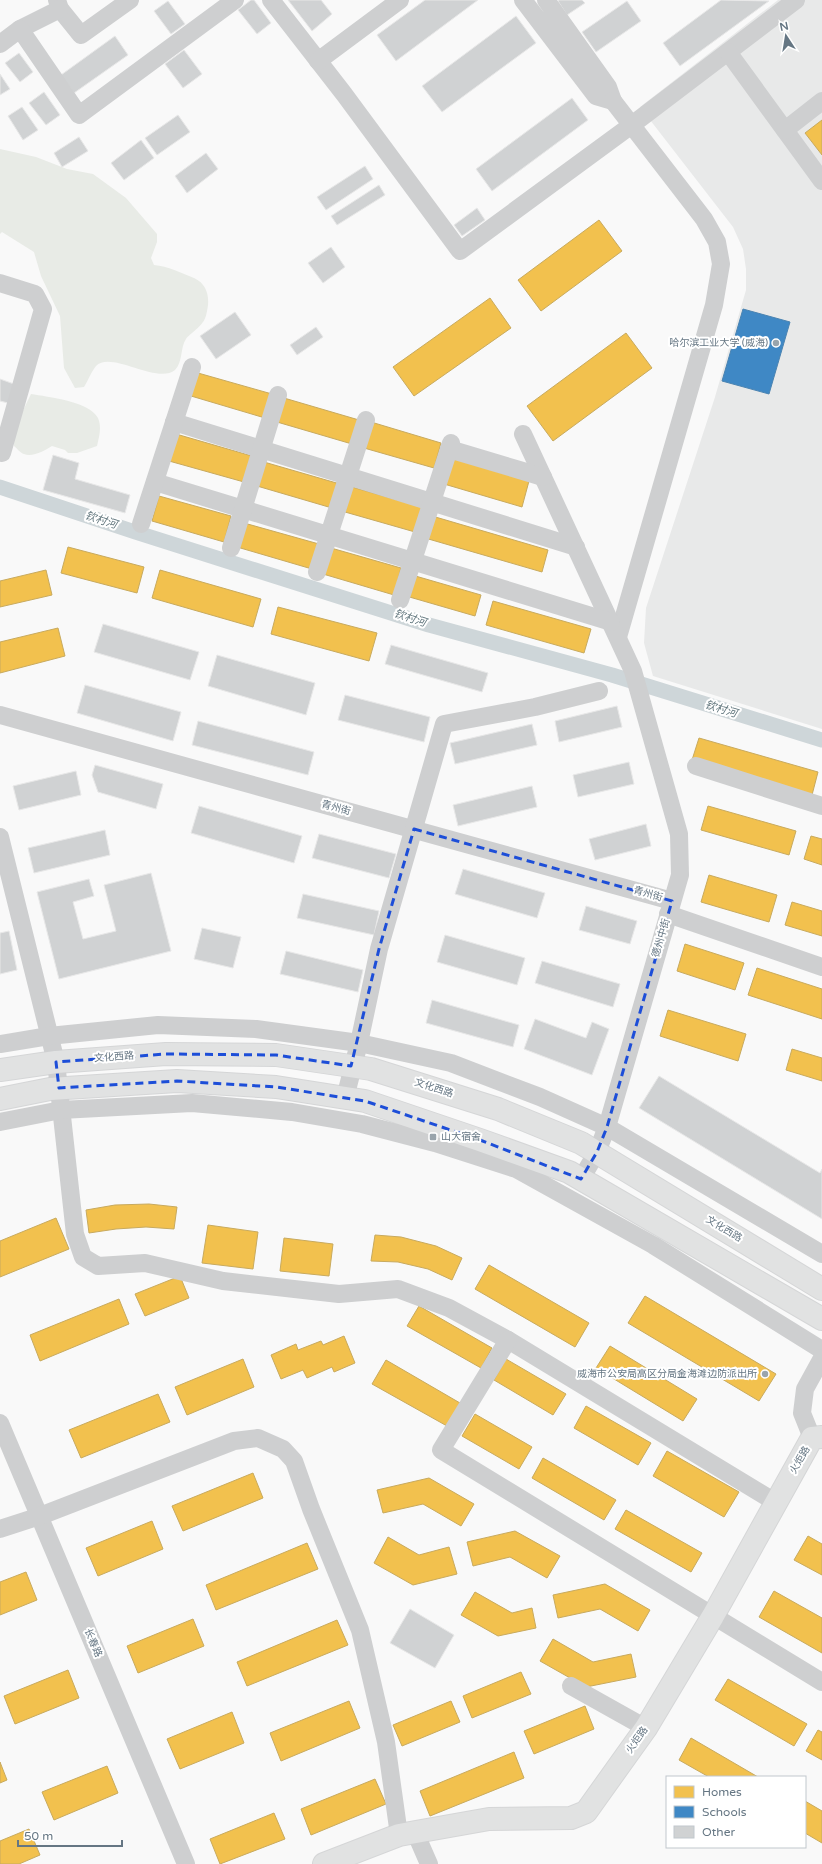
<svg xmlns="http://www.w3.org/2000/svg" width="822" height="1864" viewBox="0 0 822 1864" font-family="'Varela Round','Noto Sans SC',sans-serif">
	<style>
		.built { fill: #e8e9e9 }
		.green { fill: #e8ebe6 }
		.homes { fill: #f2c14e; stroke: #c8aa5e }
		.schools { fill: #3f88c5; stroke: #4a83b1 }
		.lines { fill: none; stroke-linecap: round; stroke-linejoin: round }
		.canal { stroke: #ced6d9; stroke-width: 15 }
		.building { fill: #d0d2d3; stroke: #e8e8e8 }
		.major-casing { stroke: #d5d6d7; stroke-width: 24 }
		.minor { stroke: #cecfd0; stroke-width: 18 }
		.major { stroke: #e1e2e2; stroke-width: 22 }
		.marked { fill: none; stroke: #1d4ed8; stroke-width: 3; stroke-dasharray: 8 5; stroke-linejoin: round }
		.poi-dot { fill: #99a4ac; stroke: #fff; stroke-width: 1.5 }
		.labels { text-anchor: middle; dominant-baseline: central; stroke-width: 4; stroke-linejoin: round; paint-order: stroke }
		.poi-label { font-size: 10px; fill: #657683; stroke: #fff; text-anchor: end }
		.street-label { font-size: 10px; fill: #657683; stroke: #fff }
		.water-label { font-size: 11px; font-style: italic; fill: #60757c; stroke: #fff }
	</style>
	<rect width="100%" height="100%" fill="#f9f9f9"/>
	<polygon class="built" points="778,0 822,0 822,729 653,676 644,643 646,608 715,397 746,290 746,269 743,249 733,227 640,107"/>
	<g class="green">
		<path d="M0 149 36 157 67 169 93 174 126 198 157 234V242L151 258 154 265C168 266 181 273 194 278 205 283 209 293 208 305 206 320 204 323 192 333 191 334 187 337 186 339 180 348 183 362 175 370 157 385 111 350 96 366 91 372 88 381 84 387L75 388 64 368 60 316 41 276 34 252 2 232 0 234Z"/>
		<path d="M31 394C48 397 89 401 98 418 102 427 99 437 97 446L77 453H68L65 450 52 446C46 450 32 458 24 454 20 453 17 448 14 446 13 427 23 411 31 394Z"/>
	</g>
	<g class="homes">
		<polygon points="822,120 822,155 805,133"/>
		<polygon points="599,220 622,251 541,311 518,280"/>
		<polygon points="490,298 511,328 414,396 393,367"/>
		<polygon points="626,333 652,368 553,441 527,406"/>
		<polygon points="198,373 272,394 265,418 191,396"/>
		<polygon points="284,398 359,420 352,444 277,422"/>
		<polygon points="371,422 441,443 434,468 364,448"/>
		<polygon points="176,434 252,456 244,482 169,461"/>
		<polygon points="451,458 529,481 522,507 444,484"/>
		<polygon points="264,462 340,484 332,508 257,486"/>
		<polygon points="352,487 422,507 415,532 345,512"/>
		<polygon points="159,496 231,516 224,542 152,521"/>
		<polygon points="432,516 548,550 542,572 425,538"/>
		<polygon points="244,523 319,544 312,569 237,547"/>
		<polygon points="68,547 144,567 137,593 61,573"/>
		<polygon points="331,548 401,568 394,595 323,574"/>
		<polygon points="46,570 52,595 0,607 0,581"/>
		<polygon points="160,570 261,599 253,627 152,598"/>
		<polygon points="412,575 481,595 475,616 406,596"/>
		<polygon points="493,601 591,629 584,653 486,625"/>
		<polygon points="278,607 377,633 369,661 271,634"/>
		<polygon points="58,628 65,656 0,673 0,642"/>
		<polygon points="699,738 818,772 812,795 692,760"/>
		<polygon points="708,806 796,831 789,855 701,830"/>
		<polygon points="811,836 822,839 822,865 804,859"/>
		<polygon points="709,875 777,895 769,922 701,902"/>
		<polygon points="792,902 822,911 822,936 785,925"/>
		<polygon points="685,944 744,963 735,990 677,971"/>
		<polygon points="757,968 822,989 822,1019 748,995"/>
		<polygon points="668,1010 746,1034 738,1061 660,1036"/>
		<polygon points="792,1049 822,1058 822,1081 786,1070"/>
		<polygon points="149,1204 177,1207 174,1229 146,1227 116,1229 89,1233 86,1210 115,1205"/>
		<polygon points="56,1218 69,1249 0,1277 0,1241"/>
		<polygon points="208,1225 258,1232 253,1269 202,1263"/>
		<polygon points="375,1235 401,1237 436,1246 462,1258 452,1280 428,1269 398,1262 371,1261"/>
		<polygon points="284,1238 333,1244 329,1276 280,1271"/>
		<polygon points="489,1265 589,1323 575,1347 475,1289"/>
		<polygon points="180,1276 189,1298 145,1316 135,1294"/>
		<polygon points="645,1296 776,1374 759,1401 628,1323"/>
		<polygon points="119,1299 129,1324 40,1361 30,1335"/>
		<polygon points="419,1306 492,1348 481,1368 407,1326"/>
		<polygon points="344,1336 355,1363 334,1372 332,1367 307,1378 303,1370 281,1379 271,1355 296,1344 298,1350 321,1341 323,1345"/>
		<polygon points="610,1346 697,1399 683,1421 596,1368"/>
		<polygon points="243,1359 254,1387 187,1415 175,1387"/>
		<polygon points="506,1359 566,1394 553,1415 494,1380"/>
		<polygon points="386,1360 460,1403 447,1426 372,1384"/>
		<polygon points="158,1394 170,1422 81,1458 69,1430"/>
		<polygon points="586,1406 651,1443 638,1465 574,1428"/>
		<polygon points="475,1414 532,1447 519,1469 462,1436"/>
		<polygon points="667,1451 739,1492 724,1517 653,1476"/>
		<polygon points="543,1458 616,1500 604,1520 532,1478"/>
		<polygon points="253,1473 263,1498 183,1531 172,1506"/>
		<polygon points="429,1478 474,1504 461,1526 423,1504 383,1513 377,1490"/>
		<polygon points="626,1510 702,1553 691,1572 615,1529"/>
		<polygon points="152,1521 163,1549 98,1576 86,1548"/>
		<polygon points="515,1531 560,1556 547,1578 510,1557 473,1566 467,1542"/>
		<polygon points="808,1536 822,1544 822,1575 794,1560"/>
		<polygon points="388,1537 419,1555 449,1547 457,1574 413,1585 374,1563"/>
		<polygon points="307,1543 318,1569 216,1610 206,1585"/>
		<polygon points="26,1572 37,1600 0,1615 0,1582"/>
		<polygon points="605,1584 650,1610 638,1631 600,1609 558,1618 553,1595"/>
		<polygon points="774,1591 822,1618 822,1653 759,1617"/>
		<polygon points="475,1592 512,1613 532,1608 536,1628 498,1636 461,1615"/>
		<polygon points="193,1619 204,1646 138,1673 127,1646"/>
		<polygon points="337,1620 348,1645 247,1686 237,1662"/>
		<polygon points="553,1639 593,1662 631,1654 636,1677 586,1687 540,1661"/>
		<polygon points="68,1670 79,1698 15,1724 4,1696"/>
		<polygon points="521,1672 531,1694 472,1718 463,1696"/>
		<polygon points="728,1679 807,1724 794,1746 715,1700"/>
		<polygon points="349,1701 360,1728 281,1761 270,1733"/>
		<polygon points="451,1701 460,1722 402,1746 393,1725"/>
		<polygon points="585,1706 594,1729 534,1754 524,1731"/>
		<polygon points="232,1712 244,1743 180,1769 167,1739"/>
		<polygon points="818,1730 822,1732 822,1760 806,1751"/>
		<polygon points="691,1738 758,1777 709,1777 679,1760"/>
		<polygon points="514,1752 524,1778 430,1816 420,1791"/>
		<polygon points="0,1762 7,1780 0,1783"/>
		<polygon points="107,1766 118,1793 54,1820 42,1792"/>
		<polygon points="375,1779 386,1804 311,1835 301,1809"/>
		<polygon points="805,1801 822,1811 822,1843 805,1833"/>
		<polygon points="274,1813 285,1839 220,1864 210,1839"/>
		<polygon points="29,1829 40,1855 19,1864 0,1864 0,1841"/>
	</g>
	<polygon class="schools" points="743,309 790,322 769,394 722,381"/>
	<g class="lines">
		<polyline class="canal" points="0,487 135,532 429,625 612,675 822,740"/>
	</g>
	<g class="building">
		<polygon points="251,0 254,0 271,23 257,34 238,10"/>
		<polygon points="288,0 321,0 332,14 312,31"/>
		<polygon points="425,0 478,0 396,61 377,35"/>
		<polygon points="559,0 582,0 585,3 567,15 558,1"/>
		<polygon points="721,0 769,1 680,66 663,43"/>
		<polygon points="168,1 185,24 171,34 154,11"/>
		<polygon points="627,1 641,21 596,52 582,32"/>
		<polygon points="516,16 536,43 442,112 422,86"/>
		<polygon points="115,36 128,55 74,93 61,75"/>
		<polygon points="184,50 202,74 183,88 165,64"/>
		<polygon points="19,53 33,72 20,82 5,63"/>
		<polygon points="0,74 10,89 0,95"/>
		<polygon points="44,92 60,115 46,125 29,103"/>
		<polygon points="572,98 588,120 492,191 476,169"/>
		<polygon points="22,107 38,130 23,140 8,116"/>
		<polygon points="178,115 190,132 157,155 145,138"/>
		<polygon points="79,137 88,151 62,167 54,153"/>
		<polygon points="141,140 154,158 124,180 111,163"/>
		<polygon points="206,153 218,169 187,193 175,176"/>
		<polygon points="365,166 373,179 326,210 317,197"/>
		<polygon points="379,185 385,195 337,225 331,216"/>
		<polygon points="477,208 485,220 462,236 454,225"/>
		<polygon points="331,247 345,267 323,283 308,263"/>
		<polygon points="235,312 251,335 216,359 200,336"/>
		<polygon points="316,327 323,337 297,355 290,345"/>
		<polygon points="0,379 14,384 8,403 0,401"/>
		<polygon points="53,455 79,463 75,479 130,495 125,513 43,490"/>
		<polygon points="103,624 199,652 190,680 94,652"/>
		<polygon points="391,645 488,673 482,692 385,664"/>
		<polygon points="217,655 315,683 306,715 208,686"/>
		<polygon points="85,685 181,712 173,741 77,713"/>
		<polygon points="345,695 430,717 424,742 338,720"/>
		<polygon points="617,706 622,727 559,742 555,721"/>
		<polygon points="198,721 314,752 308,775 192,745"/>
		<polygon points="532,724 537,745 455,764 450,743"/>
		<polygon points="629,762 634,784 578,797 573,775"/>
		<polygon points="95,765 163,784 156,809 98,792 92,775"/>
		<polygon points="76,771 81,795 19,810 13,786"/>
		<polygon points="532,786 537,807 458,826 453,805"/>
		<polygon points="199,806 302,836 294,863 191,833"/>
		<polygon points="646,824 651,846 595,860 589,839"/>
		<polygon points="105,830 110,855 34,873 28,848"/>
		<polygon points="319,834 396,854 389,878 312,858"/>
		<polygon points="463,869 545,893 537,918 455,894"/>
		<polygon points="151,873 171,951 59,979 37,892 89,879 94,896 73,902 83,939 116,931 104,885"/>
		<polygon points="303,894 379,911 374,935 297,918"/>
		<polygon points="586,906 637,921 630,944 579,930"/>
		<polygon points="202,928 241,937 233,968 194,959"/>
		<polygon points="9,931 17,970 0,974 0,933"/>
		<polygon points="445,935 525,958 517,985 437,962"/>
		<polygon points="286,951 363,970 358,992 280,974"/>
		<polygon points="542,961 620,984 613,1007 535,983"/>
		<polygon points="432,1000 519,1025 513,1047 426,1023"/>
		<polygon points="535,1019 586,1038 592,1022 609,1029 592,1075 524,1049"/>
		<polygon points="659,1076 820,1173 822,1169 822,1219 639,1108"/>
		<polygon points="410,1609 454,1635 435,1668 390,1643"/>
	</g>
	<g class="lines">
		<g class="major-casing">
			<g id="major">
				<polyline points="0,1070 56,1062 166,1054 276,1055 371,1069 498,1109 581,1143 822,1289"/>
				<polyline points="0,1099 50,1089 177,1081 276,1087 365,1101 480,1140 569,1172 822,1319"/>
				<polyline points="324,1864 399,1835 489,1819 571,1818 586,1812 646,1728 713,1616 812,1438 822,1437"/>
			</g>
		</g>
		<g class="minor">
			<polyline points="57,0 60,9 81,35 130,0"/>
			<polyline points="271,0 344,94 460,251 633,124 796,0"/>
			<polyline points="523,0 596,96 613,101 608,87 546,0"/>
			<polyline points="20,29 60,9"/>
			<polyline points="0,44 20,29 79,115 235,0"/>
			<polyline points="728,52 822,181"/>
			<polyline points="318,61 400,0"/>
			<polyline points="613,101 704,219 717,242 721,264 714,305 618,637"/>
			<polyline points="785,130 822,101"/>
			<polyline points="0,283 35,294 43,309 2,453"/>
			<polyline points="174,422 576,547"/>
			<polyline points="523,434 633,671 679,834 680,875 607,1127 597,1152 581,1179"/>
			<polyline points="449,449 543,477"/>
			<polyline points="155,482 611,622"/>
			<polyline points="141,524 192,367"/>
			<polyline points="231,548 278,395"/>
			<polyline points="317,572 366,420"/>
			<polyline points="400,600 451,443"/>
			<polyline points="0,715 672,901"/>
			<polyline points="696,766 822,806"/>
			<polyline points="0,837 56,1062 75,1234 83,1257 98,1266 145,1263 223,1281 339,1294 398,1289 449,1308 508,1340 775,1502"/>
			<polyline points="668,914 822,967"/>
			<polyline points="0,1044 49,1036 158,1025 256,1029 359,1043 451,1063 540,1097 607,1127 822,1254"/>
			<polyline points="345,1098 359,1043 379,949 444,724 535,707 599,691"/>
			<polyline points="0,1122 61,1110 192,1103 292,1112 362,1124 435,1143 516,1169 653,1245 822,1350"/>
			<polyline points="508,1340 441,1450 822,1682"/>
			<polyline points="0,1423 186,1864"/>
			<polyline points="812,1438 802,1413 805,1389 822,1358"/>
			<polyline points="0,1529 40,1516 234,1441 258,1438 283,1449 294,1461 311,1509 360,1630 386,1742 399,1835"/>
			<polyline points="571,1686 646,1728"/>
			<polyline points="415,1832 429,1864"/>
		</g>
		<use href="#major" class="major"/>
	</g>
	<path class="marked" d="M414 829 672 901 607 1127 597 1152 581 1179 480 1140 365 1101 276 1087 177 1081 59 1088 56 1062 166 1054 276 1055 351 1066 379 949Z"/>
	<g class="poi-dot">
		<circle cx="776" cy="343" r="4"/>
		<rect x="429" y="1133" width="8" height="8" rx="2"/>
		<circle cx="765" cy="1374" r="4"/>
	</g>
	<g class="labels">
		<g class="poi-label">
			<text x="768" y="343">哈尔滨工业大学 (威海)</text>
			<text x="441" y="1137" text-anchor="start">山大宿舍</text>
			<text x="757" y="1374">威海市公安局高区分局金海滩边防派出所</text>
		</g>
		<g class="street-label">
			<text transform="translate(336 808) rotate(15)">青州街</text>
			<text transform="translate(648 894) rotate(16)">青州街</text>
			<text transform="translate(661 938) rotate(-74)">德州中街</text>
			<text transform="translate(114 1057) rotate(-4)">文化西路</text>
			<text transform="translate(434 1088) rotate(18)">文化西路</text>
			<text transform="translate(724 1229) rotate(31)">文化西路</text>
			<text transform="translate(800 1460) rotate(-60)">火炬路</text>
			<text transform="translate(93 1643) rotate(67)">长春路</text>
			<text transform="translate(637 1740) rotate(-55)">火炬路</text>
		</g>
		<g class="water-label">
			<text transform="translate(101 520) rotate(18)">钦村河</text>
			<text transform="translate(410 618) rotate(18)">钦村河</text>
			<text transform="translate(721 709) rotate(17)">钦村河</text>
		</g>
	</g>
	<rect x="666" y="1776" width="140" height="72" fill="#ffffff" stroke="#c1c8cd"/>
	<rect x="674" y="1786" width="20" height="12" fill="#f2c14e" stroke="#c1c8cd"/>
	<text x="702" y="1796" font-size="12" fill="#657683">Homes</text>
	<rect x="674" y="1806" width="20" height="12" fill="#3f88c5" stroke="#c1c8cd"/>
	<text x="702" y="1816" font-size="12" fill="#657683">Schools</text>
	<rect x="674" y="1826" width="20" height="12" fill="#d0d2d3" stroke="#c1c8cd"/>
	<text x="702" y="1836" font-size="12" fill="#657683">Other</text>
	<g transform="translate(786 36) rotate(348)" stroke="#ffffff" stroke-width="3" paint-order="stroke">
	<path d="M0-3L7 15L0 10L-7 15Z" fill="#657683"/>
	<text y="-6" font-size="11" font-weight="bold" text-anchor="middle" fill="#657683">N</text>
	</g>
	<path d="M18 1840v6h104v-6" fill="none" stroke="#657683" stroke-width="2"/>
	<text x="24" y="1840" font-size="12" fill="#657683" stroke="#ffffff" stroke-width="3" paint-order="stroke">50 m</text>
</svg>
